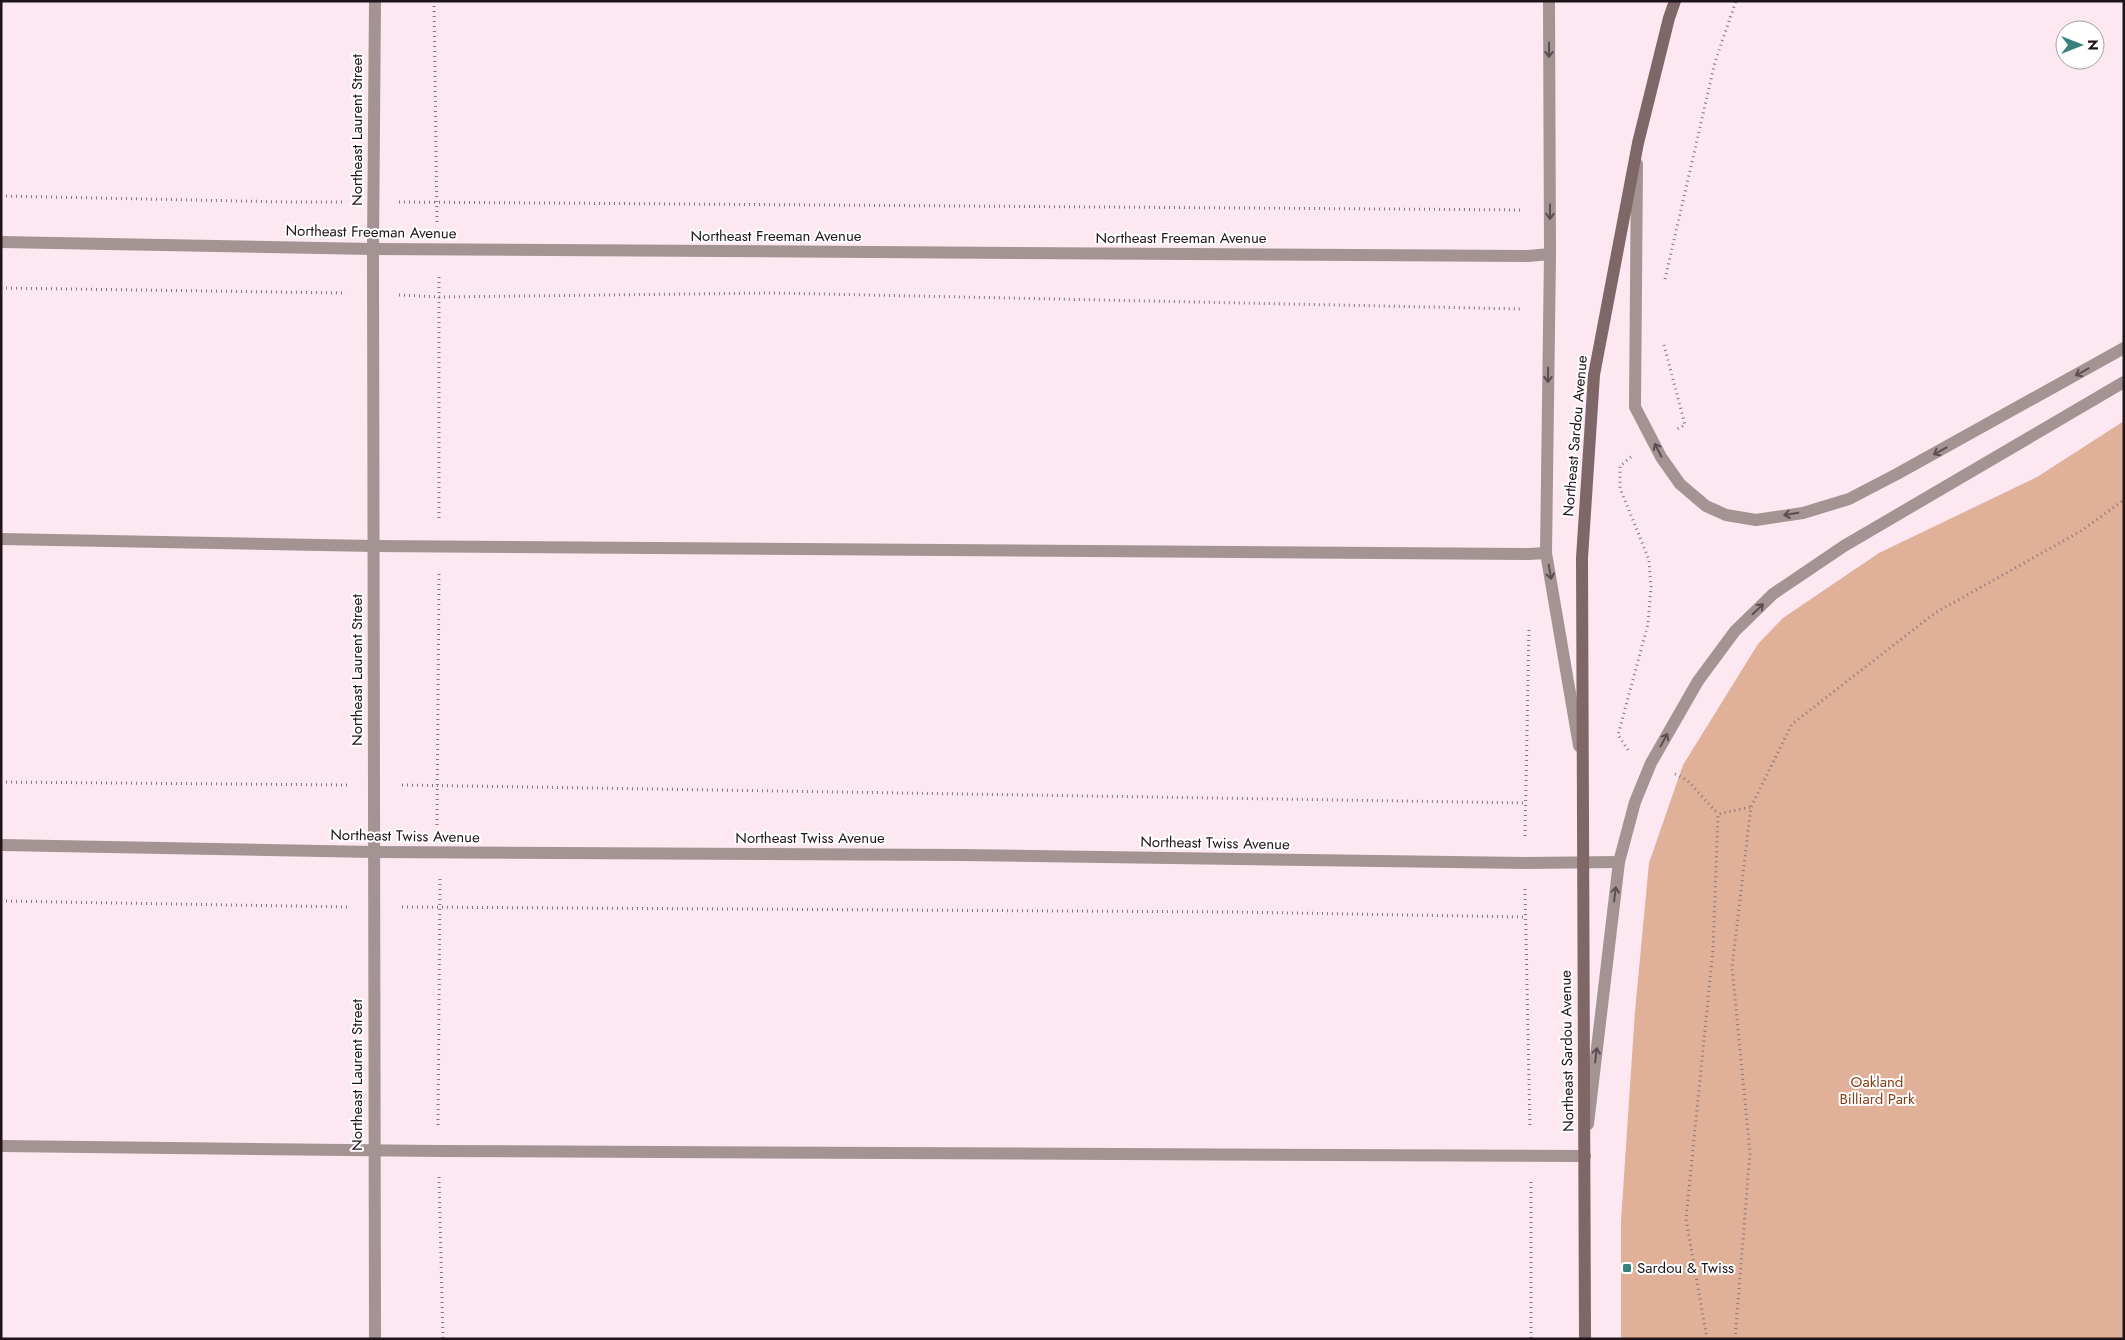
<svg xmlns="http://www.w3.org/2000/svg" width="2125" height="1340" viewBox="0 0 2125 1340" font-family="Jost,sans-serif">
	<style>
		.green { fill: #e0b098 }
		.lines { fill: none; stroke-linecap: round; stroke-linejoin: round }
		.path { stroke: #85757d; stroke-width: 3; stroke-dasharray: 1 4; stroke-linecap: butt }
		.service { stroke: #a49393; stroke-width: 12 }
		.minor { stroke: #a49393; stroke-width: 12 }
		.tertiary { stroke: #a49393; stroke-width: 12 }
		.secondary { stroke: #7f6768; stroke-width: 12 }
		.oneway { stroke: #5b4d51 }
		.poi-dot { fill: #39817f; stroke: #fff; stroke-width: 2 }
		.labels { text-anchor: middle; dominant-baseline: central; stroke-width: 4; stroke-linejoin: round; paint-order: stroke }
		.street-label { font-size: 15px; fill: #20141b; stroke: #fff }
		.park-label { font-size: 15px; fill: #833e17; stroke: #fff }
		.poi-label { font-size: 15px; fill: #20141b; stroke: #fff; text-anchor: start }
	</style>
	<rect width="100%" height="100%" fill="#fde8f2"/>
	<polygon class="green" points="2124,421 2124,1339 1621,1339 1621,1221 1635,1011 1649,863 1683,765 1758,644 1783,618 1879,553 2037,477"/>
	<g class="lines">
		<g class="path">
			<polyline points="434,1 437,223"/>
			<polyline points="1,196 288,202 346,202"/>
			<polyline points="399,202 1523,210"/>
			<polyline points="439,277 439,521"/>
			<polyline points="1665,279 1715,62 1736,1"/>
			<polyline points="1,288 346,293"/>
			<polyline points="399,295 439,297 774,293 1523,309"/>
			<polyline points="1664,345 1685,425 1677,429"/>
			<polyline points="1628,750 1618,735 1648,624 1651,587 1649,560 1620,488 1620,466 1631,457"/>
			<polyline points="1675,774 1687,780 1718,814"/>
			<polyline points="1,782 348,785"/>
			<polyline points="402,785 1526,803"/>
			<polyline points="437,825 439,574"/>
			<polyline points="1525,836 1529,627"/>
			<polyline points="1525,889 1530,1128"/>
			<polyline points="1,901 348,907"/>
			<polyline points="402,907 1233,912 1525,917"/>
			<polyline points="438,1125 440,879"/>
			<polyline points="439,1177 443,1339"/>
			<polyline points="1531,1182 1531,1339"/>
			<polyline points="1707,1339 1686,1219 1713,950 1718,814 1751,807"/>
			<polyline points="1735,1339 1750,1153 1732,967 1751,807 1792,724 1935,613 2081,531 2124,500"/>
		</g>
		<g class="service">
			<polyline points="1,539 373,546 1529,554 1546,553"/>
			<polyline points="1,1146 438,1151 1585,1156"/>
		</g>
		<g class="minor">
			<polyline points="1,242 373,249 1528,256 1550,254"/>
			<polyline points="1,845 374,852 960,855 1525,863 1619,862"/>
			<polyline points="375,1339 373,249 375,1"/>
		</g>
		<g class="tertiary">
			<polyline points="1549,1 1550,254 1546,553 1579,746"/>
			<polyline points="1637,164 1635,407 1661,457 1680,484 1706,506 1726,515 1756,520 1803,513 1849,499 1897,474 2124,348"/>
			<polyline points="1588,1124 1619,862 1635,802 1651,763 1698,681 1735,631 1773,594 1844,546 2124,382"/>
		</g>
		<polyline class="secondary" points="1585,1339 1582,558 1594,375 1638,143 1669,18 1675,1"/>
	</g>
	<defs><path id="oneway-shaft" d="M-6 0H5M1.5-3L5.5 0L1.5 3" fill="none" stroke-width="1.6" stroke-linecap="round" stroke-linejoin="round" transform="scale(1.25)"/></defs>
	<g class="oneway">
		<use href="#oneway-shaft" transform="translate(1549 50) rotate(90)"/>
		<use href="#oneway-shaft" transform="translate(1550 212) rotate(90)"/>
		<use href="#oneway-shaft" transform="translate(2082 372) rotate(151)"/>
		<use href="#oneway-shaft" transform="translate(1548 375) rotate(91)"/>
		<use href="#oneway-shaft" transform="translate(1658 450) rotate(-117)"/>
		<use href="#oneway-shaft" transform="translate(1940 451) rotate(151)"/>
		<use href="#oneway-shaft" transform="translate(1791 514) rotate(171)"/>
		<use href="#oneway-shaft" transform="translate(1550 572) rotate(80)"/>
		<use href="#oneway-shaft" transform="translate(1758 609) rotate(-44)"/>
		<use href="#oneway-shaft" transform="translate(1664 740) rotate(-61)"/>
		<use href="#oneway-shaft" transform="translate(1615 894) rotate(-83)"/>
		<use href="#oneway-shaft" transform="translate(1596 1055) rotate(-83)"/>
	</g>
	<rect class="poi-dot" x="1622" y="1263" width="10" height="10" rx="2.5"/>
	<g class="labels">
		<g class="street-label">
			<text transform="translate(357 130) rotate(-90)">Northeast Laurent Street</text>
			<text transform="translate(371 232) rotate(1)">Northeast Freeman Avenue</text>
			<text x="776" y="236">Northeast Freeman Avenue</text>
			<text x="1181" y="238">Northeast Freeman Avenue</text>
			<text transform="translate(1575 436) rotate(-85)">Northeast Sardou Avenue</text>
			<text transform="translate(357 670) rotate(-90)">Northeast Laurent Street</text>
			<text transform="translate(405 836) rotate(1)">Northeast Twiss Avenue</text>
			<text x="810" y="838">Northeast Twiss Avenue</text>
			<text transform="translate(1215 843) rotate(1)">Northeast Twiss Avenue</text>
			<text transform="translate(1567 1051) rotate(-91)">Northeast Sardou Avenue</text>
			<text transform="translate(357 1075) rotate(-90)">Northeast Laurent Street</text>
		</g>
		<g class="park-label">
			<text x="1877" y="1082">Oakland<tspan x="1877" dy="17">Billiard Park</tspan></text>
		</g>
		<g class="poi-label">
			<text x="1637" y="1268">Sardou &amp; Twiss</text>
		</g>
	</g>
	<rect width="2125" height="1340" fill="none" stroke="#20141b" stroke-width="5"/>
	<g transform="translate(2080 45) rotate(90)"><circle r="24" fill="#ffffff" stroke="#a6a1a4"/>
	<path d="M0-4L9 19L0 12L-9 19Z" fill="#39817f"/>
	<text y="-8" font-size="14" font-weight="bold" text-anchor="middle" fill="#20141b">N</text>
	</g>
</svg>
